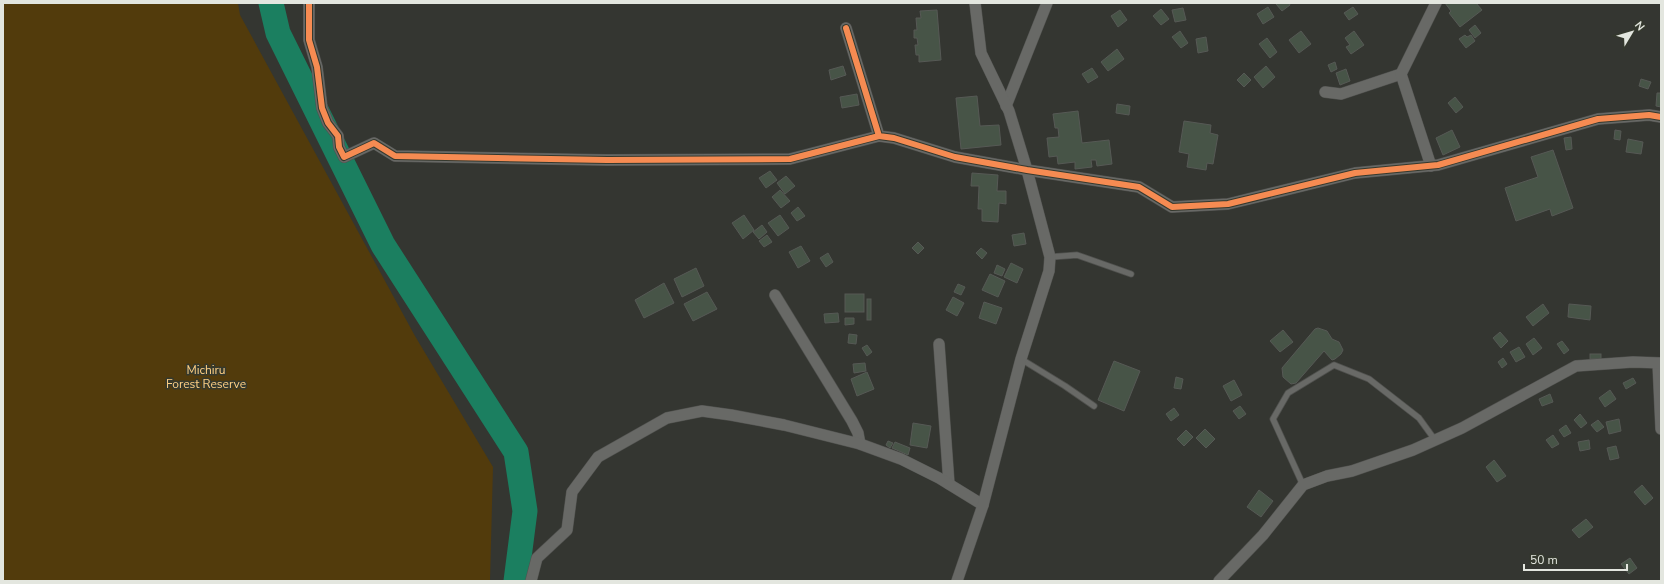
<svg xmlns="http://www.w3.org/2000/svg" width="1664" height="584" viewBox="0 0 1664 584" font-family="'Nunito Sans',sans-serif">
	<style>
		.green { fill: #523b0c }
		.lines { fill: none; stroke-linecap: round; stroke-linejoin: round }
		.river { stroke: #1b7f60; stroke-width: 25 }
		.building { fill: #475447; stroke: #565955 }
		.service-casing { stroke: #50514e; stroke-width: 7 }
		.minor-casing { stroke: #50514e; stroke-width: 12 }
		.service { stroke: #686966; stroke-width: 5.5 }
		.minor { stroke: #686966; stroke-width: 11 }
		.cycleway-casing { stroke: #35392e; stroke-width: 8 }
		.cycleway { stroke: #f68b52; stroke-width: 6 }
		.labels { text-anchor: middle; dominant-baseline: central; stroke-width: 3; stroke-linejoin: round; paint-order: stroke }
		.park-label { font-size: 12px; fill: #ffd083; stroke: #35392e }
	</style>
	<rect width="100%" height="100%" fill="#343631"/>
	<polygon class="green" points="3,3 238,3 240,15 415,336 493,467 490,581 3,581"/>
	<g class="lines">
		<polyline class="river" points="271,3 278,33 383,245 516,452 525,511 516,581"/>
	</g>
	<g class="building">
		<polygon points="1278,3 1289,3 1290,5 1282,11 1276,4"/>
		<polygon points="1445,3 1476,3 1482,10 1460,27 1449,13 1451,11"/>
		<polygon points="1268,7 1274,17 1263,24 1257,14"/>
		<polygon points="1353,7 1358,14 1349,20 1344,13"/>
		<polygon points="1183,8 1186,20 1175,22 1172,10"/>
		<polygon points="1161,9 1169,19 1161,25 1153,16"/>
		<polygon points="937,10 941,60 919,62 919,55 916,55 915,45 918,45 917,38 914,38 914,30 917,30 916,18 921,18 920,11"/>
		<polygon points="1120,10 1127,20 1118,27 1111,16"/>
		<polygon points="1475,25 1481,33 1475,38 1469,30"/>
		<polygon points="1180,31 1188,43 1181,48 1172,37"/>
		<polygon points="1301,31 1311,44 1299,53 1289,40"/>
		<polygon points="1354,31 1364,45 1351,54 1346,47 1350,45 1345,38"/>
		<polygon points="1465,35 1467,37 1471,35 1475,41 1466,48 1459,39"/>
		<polygon points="1206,37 1208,51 1198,53 1196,39"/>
		<polygon points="1267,38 1277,52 1270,58 1259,44"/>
		<polygon points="1117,49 1124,59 1108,71 1101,62"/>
		<polygon points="1335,62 1337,69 1331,72 1328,65"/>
		<polygon points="843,66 846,75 831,80 829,70"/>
		<polygon points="1266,66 1275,77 1263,88 1254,77"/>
		<polygon points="1092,68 1098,77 1088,83 1082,74"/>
		<polygon points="1346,69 1350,81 1340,85 1336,73"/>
		<polygon points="1244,73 1251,80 1244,87 1237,80"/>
		<polygon points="1641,79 1651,82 1648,89 1639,86"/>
		<polygon points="1657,93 1661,93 1661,107 1656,106"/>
		<polygon points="857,94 859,105 842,108 840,97"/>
		<polygon points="977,96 980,126 999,125 1001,145 961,149 956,98"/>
		<polygon points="1455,97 1463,107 1456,113 1448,103"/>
		<polygon points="1117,104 1130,106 1129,115 1116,113"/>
		<polygon points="1078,111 1082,143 1109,140 1112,164 1097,166 1096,160 1091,160 1092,167 1075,169 1075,162 1058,164 1057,156 1049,157 1047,138 1059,137 1058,128 1055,128 1053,114"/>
		<polygon points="1184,121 1211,125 1210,133 1218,135 1213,164 1207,163 1206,170 1187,167 1189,154 1179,152"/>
		<polygon points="1452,130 1460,147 1443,155 1436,138"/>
		<polygon points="1615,130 1621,131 1620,140 1614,139"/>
		<polygon points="1571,137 1572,149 1566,150 1564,138"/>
		<polygon points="1628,139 1643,142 1641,154 1626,152"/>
		<polygon points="1553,150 1573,208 1552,216 1550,209 1516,221 1505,188 1538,177 1531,157"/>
		<polygon points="770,171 777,180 766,188 759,178"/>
		<polygon points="972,173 998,175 997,191 1006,191 1006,204 999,203 998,222 982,221 982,209 978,209 979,186 971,186"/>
		<polygon points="786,176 795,186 785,194 777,183"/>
		<polygon points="780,190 790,201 781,208 772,197"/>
		<polygon points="798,207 805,216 797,221 791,213"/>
		<polygon points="744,215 754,230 743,239 732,223"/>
		<polygon points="780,215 789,228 778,236 768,223"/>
		<polygon points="762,225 767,232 759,239 753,232"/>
		<polygon points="1024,233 1026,244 1014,246 1012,235"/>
		<polygon points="767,235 772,242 764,247 759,241"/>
		<polygon points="918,242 924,248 918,254 912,248"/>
		<polygon points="801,246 810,261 798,268 789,252"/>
		<polygon points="981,248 987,253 982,259 976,253"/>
		<polygon points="828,253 833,262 826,267 820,258"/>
		<polygon points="1011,263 1023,269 1017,283 1004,277"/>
		<polygon points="997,265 1005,269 1002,276 994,273"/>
		<polygon points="696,268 704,286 682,297 674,279"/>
		<polygon points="990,274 1005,281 998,297 982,290"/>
		<polygon points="664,283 674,303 644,318 635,300"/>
		<polygon points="958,284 965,287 961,295 954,292"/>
		<polygon points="707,292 717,309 693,321 684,304"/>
		<rect x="845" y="294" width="19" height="18"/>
		<polygon points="953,297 964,303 957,316 946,310"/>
		<rect x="867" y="299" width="4" height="21"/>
		<polygon points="984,302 1002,308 996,324 979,318"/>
		<polygon points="1543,304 1549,313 1533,326 1526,317"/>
		<polygon points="1569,304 1591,306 1590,320 1568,317"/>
		<polygon points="838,313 839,322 825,323 824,314"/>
		<polygon points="845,318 854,318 854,324 845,325"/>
		<polygon points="1318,328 1327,331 1332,339 1339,342 1343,350 1341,354 1335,359 1332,360 1324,351 1296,383 1291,384 1283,377 1282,368 1315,329"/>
		<polygon points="1283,330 1293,342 1280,352 1270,341"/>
		<polygon points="1500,332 1508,341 1501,348 1493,338"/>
		<polygon points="849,334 857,335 856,344 848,343"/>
		<polygon points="1534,338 1542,348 1533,355 1526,344"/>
		<polygon points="1562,341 1569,350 1564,354 1557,344"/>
		<polygon points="867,345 872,352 867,356 862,348"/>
		<polygon points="1519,347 1525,357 1516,362 1510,352"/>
		<rect x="1590" y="354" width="11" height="5"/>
		<polygon points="1503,358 1507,364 1502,368 1498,362"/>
		<polygon points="1114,361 1140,371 1124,411 1098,400"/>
		<polygon points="865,363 866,371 854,373 853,364"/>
		<polygon points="867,372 874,389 857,396 851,379"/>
		<polygon points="1176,377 1183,379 1181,389 1174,388"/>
		<polygon points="1633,378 1636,383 1626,389 1623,383"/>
		<polygon points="1234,380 1242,395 1231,401 1223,386"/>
		<polygon points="1610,390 1616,399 1605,407 1599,398"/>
		<polygon points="1550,394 1553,402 1542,406 1539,399"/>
		<polygon points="1240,406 1246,414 1239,419 1233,411"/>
		<polygon points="1174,408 1179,415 1171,421 1166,414"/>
		<polygon points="1580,414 1587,423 1581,428 1574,420"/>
		<polygon points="1619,419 1621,431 1609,434 1606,422"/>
		<polygon points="1598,420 1604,427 1597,432 1591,425"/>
		<polygon points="913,423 931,426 927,448 910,445"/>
		<polygon points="1566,425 1571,433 1564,437 1559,430"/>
		<polygon points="1205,429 1215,439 1206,448 1196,438"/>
		<polygon points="1186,430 1193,437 1184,446 1177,439"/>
		<polygon points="1553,435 1559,444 1552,448 1546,440"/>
		<polygon points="1589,440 1590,449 1580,451 1578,442"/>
		<polygon points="888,441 893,443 890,448 886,445"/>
		<polygon points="895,442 910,448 908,455 892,448"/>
		<polygon points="1616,446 1619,458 1610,460 1607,448"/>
		<polygon points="1494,460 1506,476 1497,482 1486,467"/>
		<polygon points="1642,485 1653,498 1645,505 1634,492"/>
		<polygon points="1259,490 1273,501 1261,517 1247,507"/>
		<polygon points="1586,519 1593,527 1579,538 1572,530"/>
		<polygon points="1630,558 1637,568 1629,574 1621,564"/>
	</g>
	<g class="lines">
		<g class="service-casing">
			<g id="service">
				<polyline points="1050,257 1077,255 1131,274"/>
				<polyline points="1021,359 1065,386 1094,406"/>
				<polyline points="1303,485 1273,419 1288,393 1334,365 1369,379 1419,418 1435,440"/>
			</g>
		</g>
		<g class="minor-casing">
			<g id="minor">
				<polyline points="309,3 309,40 317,67 322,108 328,123 338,136 339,147 344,157 374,143 395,156 607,160 790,159 879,136"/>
				<polyline points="846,28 879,136 894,138 955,157 1027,170 1139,187 1172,207 1228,204 1355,173 1438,165 1598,119 1649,115 1661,117"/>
				<polyline points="1325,92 1341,94 1401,74"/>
				<polyline points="1006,106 1047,3"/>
				<polyline points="1431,166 1401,74 1436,3"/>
				<polyline points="775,295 852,421 858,433 860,444"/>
				<polyline points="939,344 949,484"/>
				<polyline points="1658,364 1661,429"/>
				<polyline points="531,581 537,558 567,530 572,492 598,457 667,418 702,411 731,415 784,425 860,444 901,459 939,478 983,505"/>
				<polyline points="957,581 983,505 1021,359 1049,271 1050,257 1027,170 1009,111 981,53 975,3"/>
				<polyline points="1219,581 1263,535 1303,485 1327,476 1352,471 1413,450 1462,428 1576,366 1633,362 1661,363"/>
			</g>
		</g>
		<use href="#service" class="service"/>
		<use href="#minor" class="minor"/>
		<g class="cycleway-casing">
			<g id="cycleway">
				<polyline points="309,3 309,40 317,67 322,108 328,123 338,136 339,147 344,157 374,143 395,156 607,160 790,159 879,136"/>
				<polyline points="846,28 879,136 894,138 955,157 1027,170 1139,187 1172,207 1228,204 1355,173 1438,165 1598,119 1649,115 1661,117"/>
			</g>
		</g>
		<use href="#cycleway" class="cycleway"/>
	</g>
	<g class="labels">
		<g class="park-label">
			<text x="206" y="370">Michiru<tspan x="206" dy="14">Forest Reserve</tspan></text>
		</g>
	</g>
	<rect width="1664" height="584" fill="none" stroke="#e3e6df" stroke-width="8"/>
	<g transform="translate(1632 32) rotate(52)" stroke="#35392e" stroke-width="3" paint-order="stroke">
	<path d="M0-3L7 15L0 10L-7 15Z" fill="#e3e6df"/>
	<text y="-6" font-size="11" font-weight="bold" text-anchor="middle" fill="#e3e6df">N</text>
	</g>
	<path d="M1524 564v6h103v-6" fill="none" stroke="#e3e6df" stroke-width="2"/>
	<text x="1530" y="564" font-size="12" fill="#e3e6df" stroke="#35392e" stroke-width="3" paint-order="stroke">50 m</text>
</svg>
